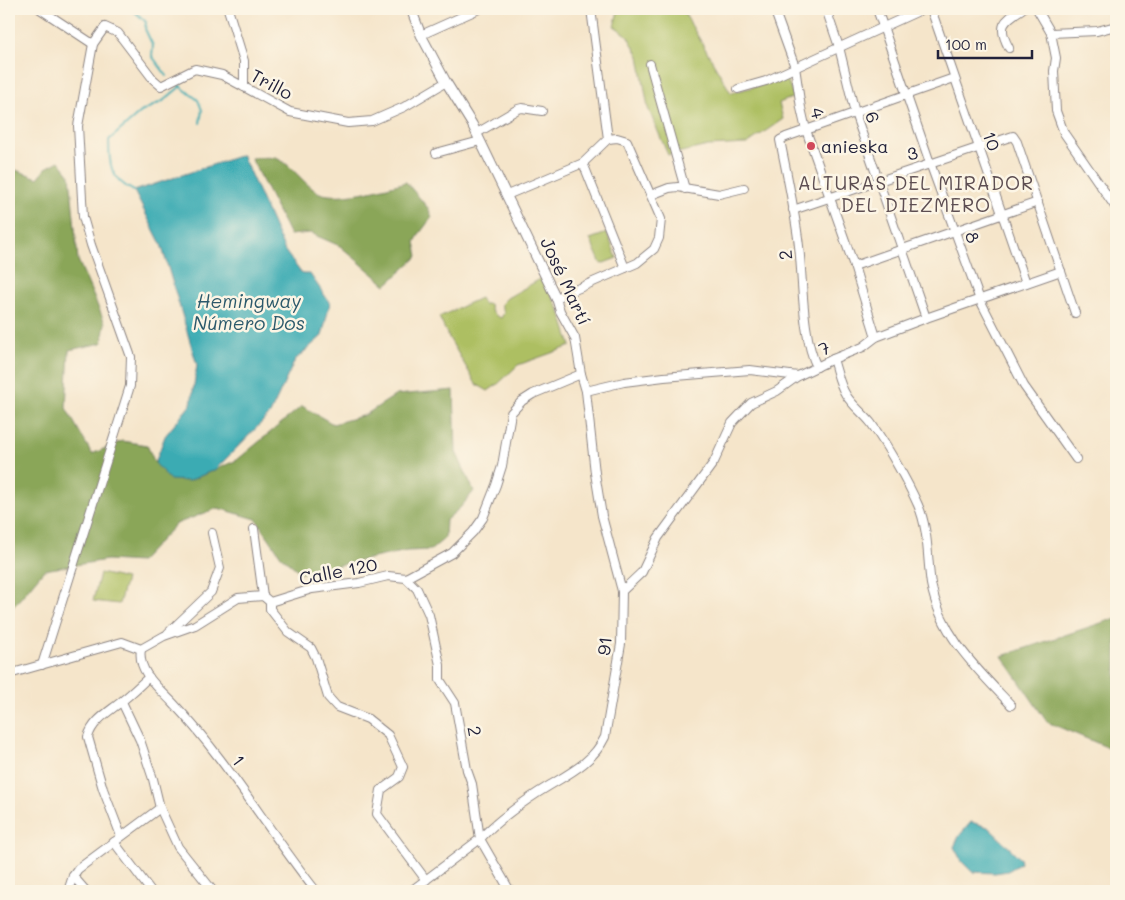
<svg xmlns="http://www.w3.org/2000/svg" width="1125" height="900" viewBox="0 0 1125 900" font-family="Mali,sans-serif">
	<style>
		.green { fill: #adbf62; stroke: #68704e }
		.forest { fill: #8aa658; stroke: #56644a }
		.water { fill: #3aabb3; stroke: #2e6677 }
		.lines { fill: none; stroke-linecap: round; stroke-linejoin: round }
		.stream { stroke: #3aabb3; stroke-width: 2 }
		.minor-casing { stroke: #8c8482; stroke-width: 10 }
		.tertiary-casing { stroke: #8c8482; stroke-width: 11 }
		.minor { stroke: #fff; stroke-width: 8 }
		.tertiary { stroke: #fff; stroke-width: 9 }
		.poi-dot { fill: #d1495b; stroke: #fcf5e5; stroke-width: 2 }
		.labels { text-anchor: middle; dominant-baseline: central; stroke-width: 5; stroke-linejoin: round; paint-order: stroke }
		.street-label { font-size: 18px; fill: #22223b; stroke: #fcf5e5 }
		.poi-label { font-size: 18px; fill: #22223b; stroke: #fcf5e5; text-anchor: start }
		.neighbourhood-label { font-size: 19px; letter-spacing: 1px; fill: #5d4e52; stroke: #fcf5e5 }
		.water-label { font-size: 19px; font-style: italic; fill: #2c596b; stroke: #fcf5e5 }
	</style>
	<rect width="100%" height="100%" fill="#fcf5e5"/>
	<filter id="ink" filterUnits="userSpaceOnUse"><feTurbulence type="fractalNoise" baseFrequency=".02" numOctaves="2"/><feDisplacementMap in="SourceGraphic" scale="10" xChannelSelector="R" yChannelSelector="G"/><feConvolveMatrix kernelMatrix="1 2 1 2 8 2 1 2 1" color-interpolation-filters="sRGB"/></filter>
	<filter id="wash" filterUnits="userSpaceOnUse"><feTurbulence type="fractalNoise" baseFrequency=".0096" numOctaves="4" result="noise"/><feDisplacementMap in="SourceGraphic" scale="20" xChannelSelector="R" yChannelSelector="G"/><feGaussianBlur stdDeviation="1.12" result="paint"/><feColorMatrix in="noise" values="0 0 0 0 0 0 0 0 0 0 0 0 0 0 0 0 0 1.4 0 .05"/><feComposite in="paint" operator="in"/></filter>
	<g filter="url(#wash)">
		<rect width="100%" height="100%" fill="#f5e5ca"/>
		<g class="green">
			<polygon points="619,9 682,9 731,93 786,78 794,97 779,103 783,119 747,144 708,146 668,155 648,108 639,56 627,35 614,26"/>
			<polygon points="607,233 617,258 601,264 590,239"/>
			<path d="M542 278 560 311 571 346 518 365 498 384 488 391 476 384 448 336 439 317 480 298 483 304H490C490 312 494 315 501 318L504 313 501 304 507 298Z"/>
			<polygon points="100,573 126,579 119,604 93,601"/>
		</g>
		<g class="forest">
			<path d="M251 158C259 158 271 156 278 159 292 165 303 183 316 191 333 203 387 187 406 182L428 208 432 217 420 233 415 242 418 256 386 285 340 246 310 233 290 235Z"/>
			<polygon points="59,161 70,175 78,260 105,323 102,343 69,350 66,408 92,454 122,441 147,445 155,463 189,481 237,460 302,406 333,424 365,415 396,395 454,390 456,452 474,491 461,507 446,520 445,538 431,550 407,551 301,573 281,556 256,519 218,508 176,524 140,562 107,560 44,570 9,612 9,173 13,169 38,178 46,168"/>
			<polygon points="1116,618 1116,749 1109,748 1047,722 1002,656"/>
		</g>
		<g class="water">
			<polygon points="242,155 285,251 302,274 310,274 330,303 322,336 295,360 270,414 216,469 189,481 170,480 155,463 165,436 191,404 197,365 161,244 134,191"/>
			<polygon points="971,822 988,827 1020,858 1021,863 1008,871 995,873 972,872 962,862 954,847 959,836"/>
		</g>
		<g class="lines">
			<g class="stream">
				<polyline points="132,9 146,22 145,29 153,46 152,56 167,76"/>
				<polyline points="176,83 198,100 202,110 200,123"/>
				<path d="M134 191C110 179 109 165 109 140L141 112 163 101 181 86"/>
			</g>
		</g>
	</g>
	<g filter="url(#ink)">
		<g class="lines">
			<g class="minor-casing">
				<g id="minor">
					<polyline points="40,9 93,44"/>
					<polyline points="228,9 244,61 244,87"/>
					<polyline points="591,9 608,139"/>
					<polyline points="774,9 795,67 801,108 806,130 854,266 876,337"/>
					<polyline points="826,9 839,47 855,113 926,318"/>
					<polyline points="877,9 930,163 980,300 1024,386 1076,459"/>
					<polyline points="931,9 1026,283"/>
					<polyline points="1037,9 1051,33 1056,58 1054,71 1056,111 1064,133 1116,208"/>
					<polyline points="1051,33 1097,31 1116,26"/>
					<polyline points="421,35 479,9"/>
					<path d="M1009 48C997 26 1003 21 1022 9"/>
					<polyline points="650,64 685,189"/>
					<polyline points="738,89 766,81 923,9"/>
					<polyline points="477,133 518,109 522,108 542,111"/>
					<polyline points="436,153 480,141"/>
					<polyline points="583,163 625,268"/>
					<polyline points="651,195 669,188 678,187 719,194 744,188"/>
					<polyline points="793,210 1013,136 1017,142 1075,313"/>
					<polyline points="854,266 1038,202"/>
					<path d="M833 359C837 371 839 384 846 395 852 405 863 413 871 423 887 446 907 480 918 505 929 530 927 558 931 584 941 636 977 669 1011 705"/>
					<path d="M817 367C802 338 803 280 799 246 795 211 787 175 780 140L786 137 954 78"/>
					<polyline points="586,391 624,382 664,377 750,370 798,376"/>
					<polyline points="254,529 263,596"/>
					<polyline points="406,578 417,589 429,615 440,665 440,680 455,703 467,770 472,784 480,839 510,891"/>
					<polyline points="622,591 642,572 658,538 714,462 732,423 751,403 777,391 798,376 833,359 863,347 876,337 926,318 1061,271"/>
					<polyline points="270,602 270,609 288,632 311,648 316,658 328,697 337,707 368,719 388,735 403,767 399,777 381,790 377,814 426,880"/>
					<polyline points="168,633 211,592 220,568 212,533"/>
					<path d="M141 649C137 672 159 688 173 703 227 760 267 829 316 891"/>
					<polyline points="42,665 130,386 131,357 91,245 83,217 78,126 93,44 105,27 118,33 153,79 161,86 195,69 222,75 290,112 348,123 372,121 404,107 446,82"/>
					<polyline points="9,674 122,642 141,649 164,636 195,625 238,598 263,596 270,602 312,589 359,583 388,576 406,578 452,553 473,532 483,518 496,485 502,466 511,413 522,401 533,394 581,374"/>
					<polyline points="122,702 140,740 153,779 160,808 178,847 213,891"/>
					<path d="M121 836 103 789 88 737C93 720 109 712 122 701 131 694 140 685 149 677"/>
					<polyline points="114,842 151,891"/>
					<polyline points="73,876 86,891"/>
					<polyline points="68,891 73,876 78,869 160,808"/>
					<path d="M411 891 480 839C495 822 527 799 547 787 570 773 593 762 605 737L621 644 622 591 602 516 595 473 586 391 581 374 575 338 560 311 556 298 637 263 654 249 659 238 661 219 627 141 617 138 608 139 583 163 507 195"/>
				</g>
			</g>
			<g class="tertiary-casing">
				<polyline id="tertiary" points="411,9 421,35 446,82 472,124 556,298"/>
			</g>
			<use href="#minor" class="minor"/>
			<use href="#tertiary" class="tertiary"/>
		</g>
	</g>
	<circle class="poi-dot" cx="811" cy="146" r="5"/>
	<g class="labels">
		<g class="street-label">
			<text transform="translate(272 84) rotate(28)">Trillo</text>
			<text transform="translate(818 113) rotate(76)">4</text>
			<text transform="translate(873 117) rotate(72)">6</text>
			<text transform="translate(992 141) rotate(71)">10</text>
			<text transform="translate(912 153) rotate(-19)">3</text>
			<text transform="translate(973 237) rotate(70)">8</text>
			<text transform="translate(785 255) rotate(-96)">2</text>
			<text transform="translate(566 281) rotate(65)">José Martí</text>
			<text transform="translate(824 348) rotate(-23)">7</text>
			<text transform="translate(338 571) rotate(-11)">Calle 120</text>
			<text transform="translate(604 646) rotate(-84)">91</text>
			<text transform="translate(475 731) rotate(80)">2</text>
			<text transform="translate(239 760) rotate(53)">1</text>
		</g>
		<g class="poi-label">
			<text x="821" y="146">anieska</text>
		</g>
		<g class="neighbourhood-label">
			<text x="916" y="182">ALTURAS DEL MIRADOR<tspan x="916" dy="22">DEL DIEZMERO</tspan></text>
		</g>
		<g class="water-label">
			<text x="249" y="300">Hemingway<tspan x="249" dy="22">Número Dos</tspan></text>
		</g>
	</g>
	<rect width="1125" height="900" fill="none" stroke="#fcf5e5" stroke-width="30"/>
	<path d="M938 50v8h94v-8" fill="none" stroke="#22223b" stroke-width="2.5"/>
	<text x="945" y="50" font-size="15" fill="#22223b" stroke="#fcf5e5" stroke-width="4" paint-order="stroke">100 m</text>
</svg>
